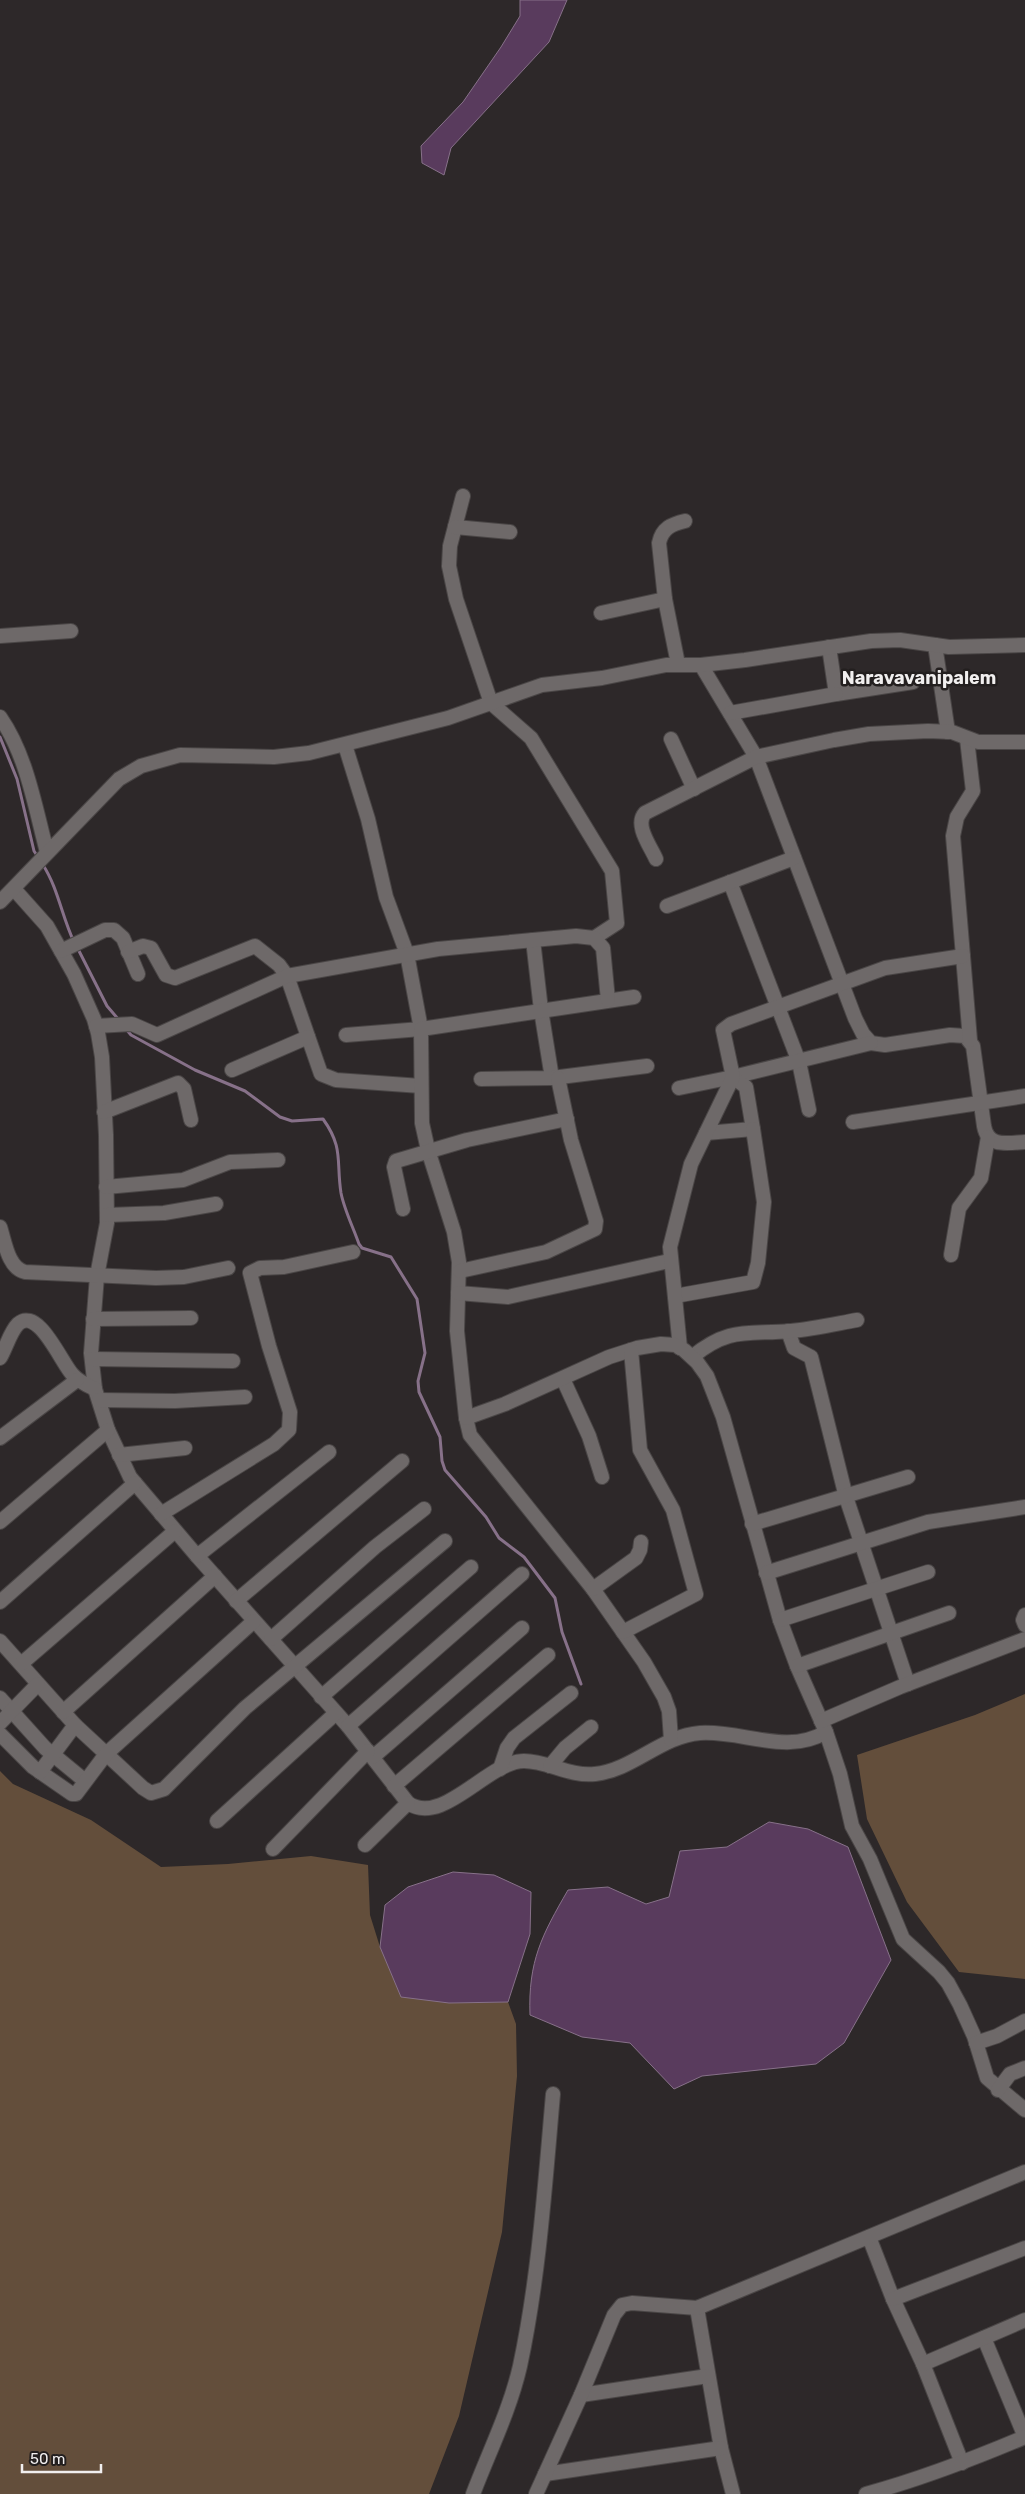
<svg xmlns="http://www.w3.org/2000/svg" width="1025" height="2494" viewBox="0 0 1025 2494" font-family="Rubik,sans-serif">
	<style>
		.green { fill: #634e3b }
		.water { fill: #593b5d; stroke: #877189 }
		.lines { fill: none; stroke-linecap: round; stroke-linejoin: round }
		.stream { stroke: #877189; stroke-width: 3 }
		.minor-casing { stroke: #4a4646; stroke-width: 16 }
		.minor { stroke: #6e6969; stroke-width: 14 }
		.labels { text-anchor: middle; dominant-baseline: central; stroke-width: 5; stroke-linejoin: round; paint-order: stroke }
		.quarter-label { font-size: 18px; font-weight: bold; fill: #f1efef; stroke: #231f1f }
	</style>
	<rect width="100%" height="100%" fill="#2d2829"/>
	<g class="green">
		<polygon points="1025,1694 1025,1979 959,1972 907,1902 867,1819 857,1755 975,1715"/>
		<polygon points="0,1771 13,1784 91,1820 161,1867 228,1864 311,1856 368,1865 370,1915 380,1947 449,2003 508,2002 516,2024 517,2076 502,2232 459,2416 429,2494 0,2494"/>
	</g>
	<g class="water">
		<polygon points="520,0 567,0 549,42 451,148 444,175 422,163 421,146 463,102 501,47 520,16"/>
		<path d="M769 1822 808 1829 848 1847 891 1960 844 2043 816 2064 702 2076 674 2089 630 2043 582 2037 530 2015C528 1961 542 1935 568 1890L608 1887 646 1904 669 1897 680 1851 727 1847Z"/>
		<polygon points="453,1872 494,1875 531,1892 530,1934 508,2002 449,2003 401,1997 380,1947 385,1905 408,1887"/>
	</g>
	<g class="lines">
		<g class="stream">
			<polyline points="0,737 17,779 34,851 38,857"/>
			<path d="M43 865C58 888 62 917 74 942"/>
			<polyline points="77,947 107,1006 119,1020"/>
			<path d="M126 1029 131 1035 195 1070 245 1091 280 1117 292 1121 323 1119C344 1148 336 1162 341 1193 344 1209 353 1227 359 1244L362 1248 391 1257 417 1299 425 1353 418 1381 419 1392 440 1437 442 1461 445 1470 486 1517 499 1538 524 1557 555 1598 562 1632 581 1684"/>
		</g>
		<g class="minor-casing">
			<g id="minor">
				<polyline points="463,496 450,546 449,566 456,599 491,703 531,738 612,871 617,923 594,938"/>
				<polyline points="455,527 510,532"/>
				<polyline points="601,613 665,599"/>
				<polyline points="0,636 71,631"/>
				<polyline points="935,645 948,732"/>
				<polyline points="829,647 836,694 913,682"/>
				<path d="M678 664 665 599 659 543C662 528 672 524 685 521"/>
				<path d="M701 665 756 757 855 1018 863 1034 871 1043 885 1045 950 1035 965 1036 973 1046 984 1126C988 1148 1007 1143 1025 1142"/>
				<polyline points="730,713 836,694"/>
				<path d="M0 717C27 756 35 807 47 852"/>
				<polyline points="671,739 694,789"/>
				<polyline points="967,739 973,791 957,817 953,836 970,1040"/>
				<polyline points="345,745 368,819 386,897 407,954 421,1029 346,1035"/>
				<path d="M656 859C651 847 634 825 645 813L756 757 834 740 869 734 928 731 952 732 978 742H1025"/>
				<polyline points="730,882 799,1062 809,1110"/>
				<path d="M14 889 47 926 74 974 94 1019 98 1033 102 1057 106 1135 107 1223 97 1276 91 1353 95 1389 108 1430 130 1477 197 1556 348 1726 408 1803C443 1827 488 1761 524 1761 548 1761 570 1777 595 1774 633 1770 661 1736 700 1733 743 1730 786 1756 826 1732"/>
				<polyline points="0,902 119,779 141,766 180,755 274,757 309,753 448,718 542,685 602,678 666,665 701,665 745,660 871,641 900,640 949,647 1025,645"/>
				<polyline points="667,906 794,858"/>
				<polyline points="533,940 541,1010 552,1078"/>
				<polyline points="61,951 105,930 114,930 123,938 138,974"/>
				<polyline points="128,952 143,946 151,948 166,975 175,978 255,946 279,965 287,976 321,1074 336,1080 421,1086"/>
				<polyline points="634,997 421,1029 422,1123 428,1150 454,1232 459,1262 457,1331 466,1418 470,1435 593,1589 644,1662 664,1697 669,1711 671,1740"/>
				<polyline points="96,1026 132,1024 157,1035 287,976 438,949 576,936 594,938 603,948 608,1000"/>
				<polyline points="232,1070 308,1037"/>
				<polyline points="481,1079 552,1078 647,1066"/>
				<polyline points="679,1088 733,1077 871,1043"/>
				<polyline points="104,1112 178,1083 184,1089 191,1120"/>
				<polyline points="853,1122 1025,1096"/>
				<polyline points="706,1133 753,1129 746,1087 733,1077"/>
				<polyline points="106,1187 183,1180 230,1162 278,1160"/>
				<polyline points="403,1209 394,1167 396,1161 467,1140 567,1119"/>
				<polyline points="107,1215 164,1213 216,1204"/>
				<path d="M0 1227C5 1242 8 1268 25 1272L156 1278 184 1277 228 1268"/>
				<polyline points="951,1255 959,1208 981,1178 988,1137"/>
				<polyline points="460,1271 546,1252 595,1229 596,1221 571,1140 558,1078"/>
				<polyline points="458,1293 508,1297 669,1261"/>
				<polyline points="675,1296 753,1282 758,1263 764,1202 753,1129"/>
				<polyline points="93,1319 191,1318"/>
				<polyline points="788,1331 794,1348 811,1357 846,1497 908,1684"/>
				<polyline points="680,1348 670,1247 691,1164 733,1077 723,1030 731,1024 885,968 963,956"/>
				<path d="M692 1357C730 1326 748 1335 791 1331 813 1329 835 1324 857 1320"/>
				<path d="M0 1358C6 1348 10 1332 18 1324 38 1306 61 1362 72 1374 78 1381 86 1385 95 1389"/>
				<polyline points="92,1359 233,1361"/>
				<polyline points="563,1379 589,1436 602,1477"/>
				<polyline points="99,1400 175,1401 245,1397"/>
				<polyline points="466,1418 505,1404 609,1357 637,1348 661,1344 675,1345 684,1350 697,1362 707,1376 723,1417 780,1620 797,1666 826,1732 840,1774 852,1826 870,1859 903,1939 939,1972 948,1983 960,2005 974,2036 987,2078 1025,2110"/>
				<polyline points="0,1438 77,1380"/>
				<polyline points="119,1455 185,1448"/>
				<polyline points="161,1514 274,1444 289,1430 290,1412 269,1346 250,1273 260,1268 284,1267 353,1252"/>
				<polyline points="0,1522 108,1430"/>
				<polyline points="752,1524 908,1477"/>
				<polyline points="197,1556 329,1452"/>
				<polyline points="766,1573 928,1522 1025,1507"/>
				<polyline points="593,1589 636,1558 640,1550 641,1542"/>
				<polyline points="236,1601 402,1461"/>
				<polyline points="0,1602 135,1483"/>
				<polyline points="1025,1615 1023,1620 1025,1625"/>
				<polyline points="780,1620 928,1572"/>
				<polyline points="623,1632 696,1594 673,1510 640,1450 631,1350"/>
				<polyline points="271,1639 375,1547 424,1509"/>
				<polyline points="0,1641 75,1725 143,1788 151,1793 164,1789 245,1708 445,1541"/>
				<polyline points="21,1664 175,1531"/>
				<polyline points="797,1666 949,1613"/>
				<polyline points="321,1697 471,1567"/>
				<polyline points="0,1698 45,1748 85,1781"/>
				<polyline points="63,1712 215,1576"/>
				<polyline points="821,1721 900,1687 1025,1639"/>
				<polyline points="0,1723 38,1684"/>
				<polyline points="348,1726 522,1574"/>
				<polyline points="0,1734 33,1767 72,1794 76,1794 106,1754 254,1621"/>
				<polyline points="373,1757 522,1628"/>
				<polyline points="550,1766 565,1748 591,1727"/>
				<polyline points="500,1769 507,1748 514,1738 571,1693"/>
				<polyline points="40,1772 75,1725"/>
				<polyline points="394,1786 548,1655"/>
				<polyline points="217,1821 336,1713"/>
				<polyline points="365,1845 408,1803"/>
				<polyline points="273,1849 368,1751"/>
				<polyline points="976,2043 997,2036 1025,2021"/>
				<polyline points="998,2090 1010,2074 1025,2068"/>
				<polyline points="869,2237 893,2299 923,2364 962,2463"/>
				<polyline points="893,2299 1025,2248"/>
				<polyline points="697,2308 721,2448 733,2494"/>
				<polyline points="984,2338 1025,2437"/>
				<polyline points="923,2364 1025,2320"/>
				<polyline points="581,2395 708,2376"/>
				<polyline points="545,2474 721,2448"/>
				<path d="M473 2494C489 2452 510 2410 520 2366 539 2277 545 2185 553 2094"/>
				<polyline points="536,2494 581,2395 614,2315 622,2305 632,2303 697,2308 1025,2172"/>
				<path d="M866 2494C921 2479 973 2459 1025 2437"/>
			</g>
		</g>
		<use href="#minor" class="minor"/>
	</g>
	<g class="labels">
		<g class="quarter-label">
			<text x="919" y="678">Naravavanipalem</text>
		</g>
	</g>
	<path d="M22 2464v8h79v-8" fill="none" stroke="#f1efef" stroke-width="2.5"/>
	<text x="30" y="2464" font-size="15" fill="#f1efef" stroke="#231f1f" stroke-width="4" paint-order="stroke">50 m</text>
</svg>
